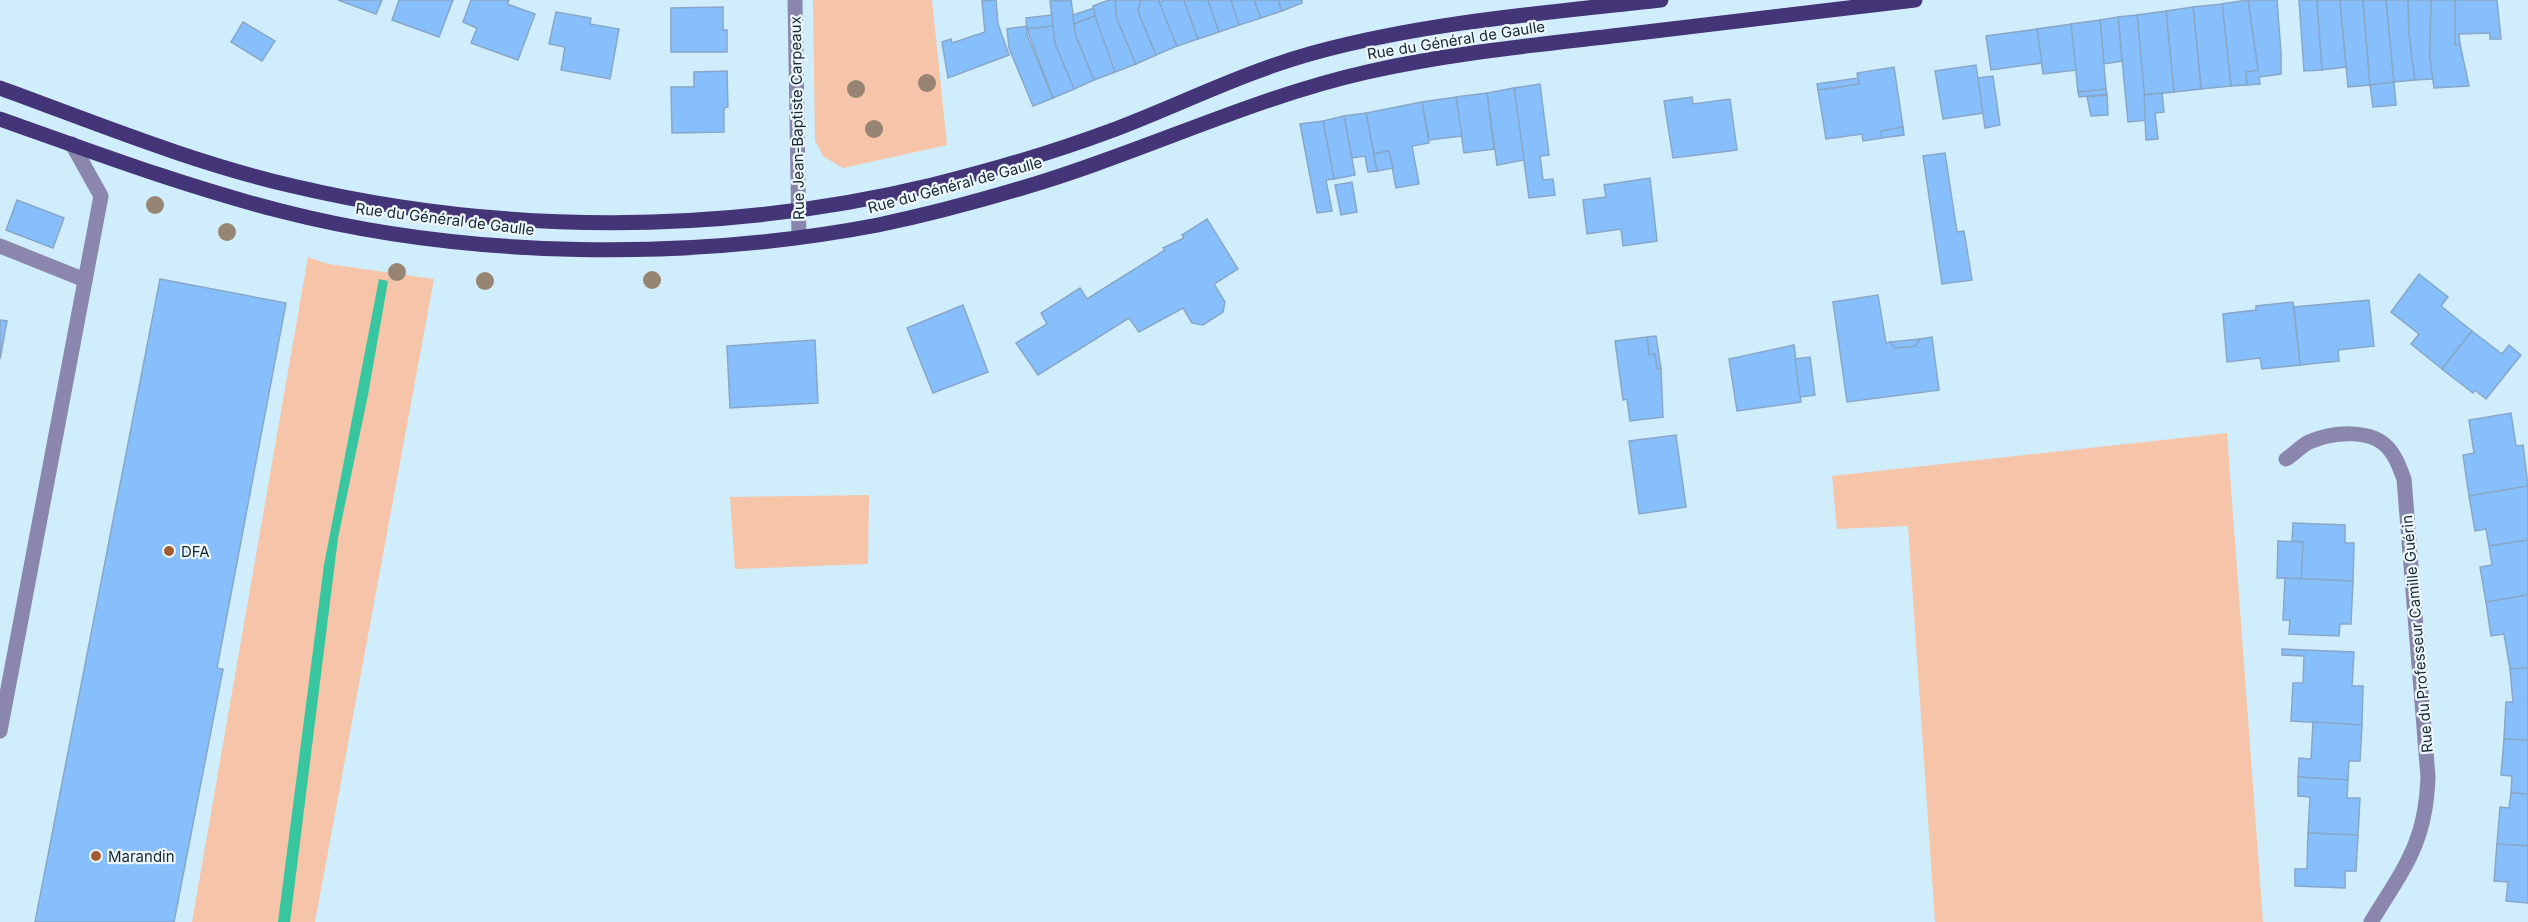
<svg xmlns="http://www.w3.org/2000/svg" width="2528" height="922" viewBox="0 0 2528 922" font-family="Inter,sans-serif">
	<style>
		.green { fill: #f5c4a9 }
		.water { fill: #37c6a0 }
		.building { fill: #86bffc; stroke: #88a7c8; stroke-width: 1.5 }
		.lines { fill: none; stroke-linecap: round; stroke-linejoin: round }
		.minor { stroke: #8b86ad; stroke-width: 15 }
		.major { stroke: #443478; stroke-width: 15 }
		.tree { fill: #978472 }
		.poi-dot { fill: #a15b30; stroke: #edf6fb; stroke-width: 2 }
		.labels { text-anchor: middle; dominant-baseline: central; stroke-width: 4.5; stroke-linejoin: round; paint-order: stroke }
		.street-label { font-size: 15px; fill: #162832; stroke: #edf6fb }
		.poi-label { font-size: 15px; fill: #162832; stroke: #edf6fb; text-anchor: start }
	</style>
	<rect width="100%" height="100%" fill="#d0edfb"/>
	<g class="green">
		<polygon points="813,0 932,0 947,145 843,168 823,156 815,140"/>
		<polygon points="308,257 328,264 434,279 315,922 192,922"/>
		<polygon points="2227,433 2263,922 1935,922 1908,526 1837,529 1832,476"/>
		<polygon points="869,495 868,564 735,569 730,497"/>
	</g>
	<polygon class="water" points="379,279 388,281 368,395 338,538 290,922 278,922 324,565"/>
	<g class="building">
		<polygon points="338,0 382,0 376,14"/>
		<polygon points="399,0 453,0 439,37 392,20"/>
		<polygon points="471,0 509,0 507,4 535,14 518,60 471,43 477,28 463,22"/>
		<polygon points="996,0 998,24 1009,55 948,78 942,42 951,39 952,43 985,32 982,1"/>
		<polygon points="1071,0 1076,36 1094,80 1074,89 1055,44 1050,1"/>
		<polygon points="1109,0 1115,0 1117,19 1136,64 1115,72 1096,27 1093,6"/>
		<polygon points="1115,0 1141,0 1138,11 1156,55 1136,64 1117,19"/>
		<polygon points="1141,0 1159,0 1177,46 1156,55 1138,11"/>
		<polygon points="1165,0 1184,0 1198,39 1177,46 1159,2"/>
		<polygon points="1184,0 1208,0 1219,32 1198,39"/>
		<polygon points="1208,0 1231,0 1239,25 1219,32"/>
		<polygon points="1231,0 1254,0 1261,18 1239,25"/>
		<polygon points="1254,0 1278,0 1282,11 1261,18"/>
		<polygon points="1278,0 1302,0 1302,3 1282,11"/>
		<polygon points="2248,0 2277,0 2281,53 2281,74 2259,77 2260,84 2247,85 2246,72 2258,70"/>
		<polygon points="2248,0 2258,70 2246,72 2247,85 2231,86 2222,4"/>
		<polygon points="2299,0 2317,0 2322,70 2304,71"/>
		<polygon points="2317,0 2340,0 2346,67 2322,70"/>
		<polygon points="2340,0 2363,0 2370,85 2348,87"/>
		<polygon points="2363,0 2386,0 2394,82 2370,85"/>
		<polygon points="2386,0 2408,0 2409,34 2415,80 2394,82"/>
		<polygon points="2408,0 2431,0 2430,58 2433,79 2415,80 2409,34"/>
		<polygon points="2431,0 2455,0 2455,45 2460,44 2469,86 2434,88 2430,58"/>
		<polygon points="2455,0 2497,0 2501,39 2490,39 2490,33 2459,34 2460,44 2455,45"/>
		<polygon points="2222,4 2231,86 2201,89 2193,7"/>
		<polygon points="723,7 723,30 727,30 727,52 671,52 671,8"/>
		<polygon points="2193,7 2201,89 2174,92 2166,11"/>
		<polygon points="1094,8 1095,16 1074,24 1073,15"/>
		<polygon points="2166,11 2174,92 2144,95 2137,15"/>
		<polygon points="556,12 591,18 590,24 619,29 610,79 561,70 565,47 549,44"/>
		<polygon points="1052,15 1053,26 1027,29 1026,18"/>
		<polygon points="2137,15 2147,120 2128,122 2118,17"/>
		<polygon points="1095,16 1115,72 1094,80 1076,36 1074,24"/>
		<polygon points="2118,17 2122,61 2104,64 2100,20"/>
		<polygon points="2100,20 2106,89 2078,92 2071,24"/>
		<polygon points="243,22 275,41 262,61 231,42"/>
		<polygon points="2071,24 2076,70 2043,74 2037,29"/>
		<polygon points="1027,26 1027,35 1053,98 1033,106 1009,48 1007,29"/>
		<polygon points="1053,26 1055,44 1074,89 1053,98 1027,29"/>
		<polygon points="2037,29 2042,63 1991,70 1986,36"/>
		<polygon points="1976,65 1983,113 1943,119 1935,71"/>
		<polygon points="1894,67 1903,127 1881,131 1882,138 1863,141 1862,134 1826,139 1818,90 1859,84 1857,73"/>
		<polygon points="727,71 728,107 724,108 724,132 672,133 671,87 694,87 694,72"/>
		<polygon points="1993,76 2000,125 1985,128 1978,78"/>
		<polygon points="1858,78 1859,84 1818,90 1817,84"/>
		<polygon points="2394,82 2396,105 2373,107 2370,85"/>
		<polygon points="1540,84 1549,155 1540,156 1543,180 1553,179 1555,195 1529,198 1514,88"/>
		<polygon points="1514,88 1524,160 1497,165 1487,93"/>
		<polygon points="2106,89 2107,94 2079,97 2078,92"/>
		<polygon points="1487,93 1494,149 1464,153 1456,97"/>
		<polygon points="2162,93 2164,112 2155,113 2158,139 2146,140 2144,95"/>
		<polygon points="2107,95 2108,115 2091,116 2087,97"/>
		<polygon points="1456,97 1462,136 1429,140 1422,102"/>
		<polygon points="1692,97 1693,104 1730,99 1737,150 1673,158 1664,101"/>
		<polygon points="1422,102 1429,143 1412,146 1419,184 1396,188 1389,151 1374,154 1366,113"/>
		<polygon points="1366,113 1377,171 1368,172 1365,156 1352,158 1344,116"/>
		<polygon points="1344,116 1355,175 1334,179 1323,121"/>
		<polygon points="1323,121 1334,179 1326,180 1332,211 1317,213 1300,124"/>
		<polygon points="1903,127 1904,135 1882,138 1881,131"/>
		<polygon points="1389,151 1393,168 1377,171 1374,154"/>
		<polygon points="1945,153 1957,232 1964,231 1972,280 1942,284 1923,156"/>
		<polygon points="1650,178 1657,241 1623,246 1621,229 1587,234 1583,200 1606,197 1604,185"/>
		<polygon points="1352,182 1357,212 1341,215 1335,185"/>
		<polygon points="17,200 64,218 53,248 6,230"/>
		<polygon points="1207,219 1238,269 1214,284 1225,302 1223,312 1203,325 1192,323 1183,308 1139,332 1129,318 1038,375 1016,343 1047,324 1041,313 1080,288 1087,299 1165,250 1163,248 1184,238 1182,235"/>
		<polygon points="2419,274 2448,297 2441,306 2472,331 2442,369 2411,344 2419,334 2391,312"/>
		<polygon points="160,279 286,303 217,668 223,669 174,922 35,922"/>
		<polygon points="1878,295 1886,343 1890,342 1895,348 1915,346 1920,339 1932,337 1939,390 1847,402 1833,302"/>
		<polygon points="2369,300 2374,346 2338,350 2339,361 2300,365 2294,307"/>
		<polygon points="2293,302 2300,365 2262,369 2260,358 2227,362 2223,314 2256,310 2256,306"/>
		<polygon points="963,305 988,372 933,393 907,328"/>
		<polygon points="0,320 7,321 0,359"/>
		<polygon points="2472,331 2502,354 2509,345 2521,355 2486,399 2475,390 2473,393 2442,369"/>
		<polygon points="1656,336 1661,369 1657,369 1655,354 1649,355 1647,337"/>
		<polygon points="1647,337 1649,355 1655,354 1657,369 1661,369 1663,417 1630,421 1627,399 1623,400 1615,341"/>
		<polygon points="1920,339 1915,346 1895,348 1890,342"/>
		<polygon points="815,340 818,403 730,408 727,346"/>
		<polygon points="1794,345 1801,402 1737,411 1729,359"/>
		<polygon points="1810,357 1815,395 1800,397 1795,359"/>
		<polygon points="2511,413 2516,446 2523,445 2528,486 2469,496 2463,455 2474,453 2469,420"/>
		<polygon points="1676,435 1686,507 1639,514 1629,441"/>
		<polygon points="2528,486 2528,540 2489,546 2486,529 2475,531 2469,496"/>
		<polygon points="2293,523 2345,525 2345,543 2354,543 2353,581 2301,579 2303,542 2292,541"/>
		<polygon points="2528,540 2528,595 2486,602 2480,567 2492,565 2489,546"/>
		<polygon points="2278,541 2303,542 2301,579 2277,578"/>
		<polygon points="2285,578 2353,581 2351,624 2340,624 2339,636 2289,634 2290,620 2283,620"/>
		<polygon points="2528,595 2528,668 2510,669 2504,634 2491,636 2486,602"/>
		<polygon points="2282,649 2354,652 2352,686 2363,686 2362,725 2291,721 2293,683 2303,683 2304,656 2282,655"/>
		<polygon points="2528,668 2528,740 2504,739 2506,702 2513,702 2510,669"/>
		<polygon points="2313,722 2362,725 2360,761 2349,761 2348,780 2298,777 2299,758 2311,759"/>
		<polygon points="2504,739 2528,740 2528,794 2511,793 2512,776 2501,775"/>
		<polygon points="2298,777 2348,780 2347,798 2360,798 2358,835 2308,833 2310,797 2298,796"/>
		<polygon points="2511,793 2528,794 2528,846 2497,844 2500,807 2509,808"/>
		<polygon points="2308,833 2358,835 2356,871 2345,871 2345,888 2295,886 2295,869 2307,869"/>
		<polygon points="2497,844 2528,846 2528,903 2506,901 2508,882 2494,881"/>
	</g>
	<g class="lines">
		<g class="minor">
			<polyline points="795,0 799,237"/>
			<polyline points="0,246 85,280"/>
			<path d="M2286 459C2294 454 2301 446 2309 442 2332 432 2372 428 2389 449 2397 458 2400 469 2404 479L2428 777C2426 843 2404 868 2371 922"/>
			<polyline points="0,731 101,196 72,144"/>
		</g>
		<g class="major">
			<path d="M0 88C96 123 193 163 293 186 500 235 725 235 932 185 993 170 1054 152 1113 130 1179 105 1244 72 1313 53 1426 22 1545 13 1661 0"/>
			<path d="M0 119C93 152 186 187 281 211 468 259 689 261 878 225 926 215 975 202 1022 188 1139 154 1248 99 1367 72 1451 53 1536 45 1621 35 1719 24 1817 12 1915 0"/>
		</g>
	</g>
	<g class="tree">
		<circle cx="927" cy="83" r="9"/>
		<circle cx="856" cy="89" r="9"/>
		<circle cx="874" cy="129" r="9"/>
		<circle cx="155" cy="205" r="9"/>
		<circle cx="227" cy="232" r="9"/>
		<circle cx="397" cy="272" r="9"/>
		<circle cx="652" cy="280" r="9"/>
		<circle cx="485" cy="281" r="9"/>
	</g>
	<g class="poi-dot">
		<circle cx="169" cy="551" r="6"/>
		<circle cx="96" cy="856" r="6"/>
	</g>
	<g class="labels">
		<g class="street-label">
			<text transform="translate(1456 40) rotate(-9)">Rue du Général de Gaulle</text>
			<text transform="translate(797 118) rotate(-91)">Rue Jean-Baptiste Carpeaux</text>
			<text transform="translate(955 185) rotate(-15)">Rue du Général de Gaulle</text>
			<text transform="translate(445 219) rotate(7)">Rue du Général de Gaulle</text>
			<text transform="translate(2417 634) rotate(-95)">Rue du Professeur Camille Guérin</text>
		</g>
		<g class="poi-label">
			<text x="181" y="551">DFA</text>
			<text x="108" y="856">Marandin</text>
		</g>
	</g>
</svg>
